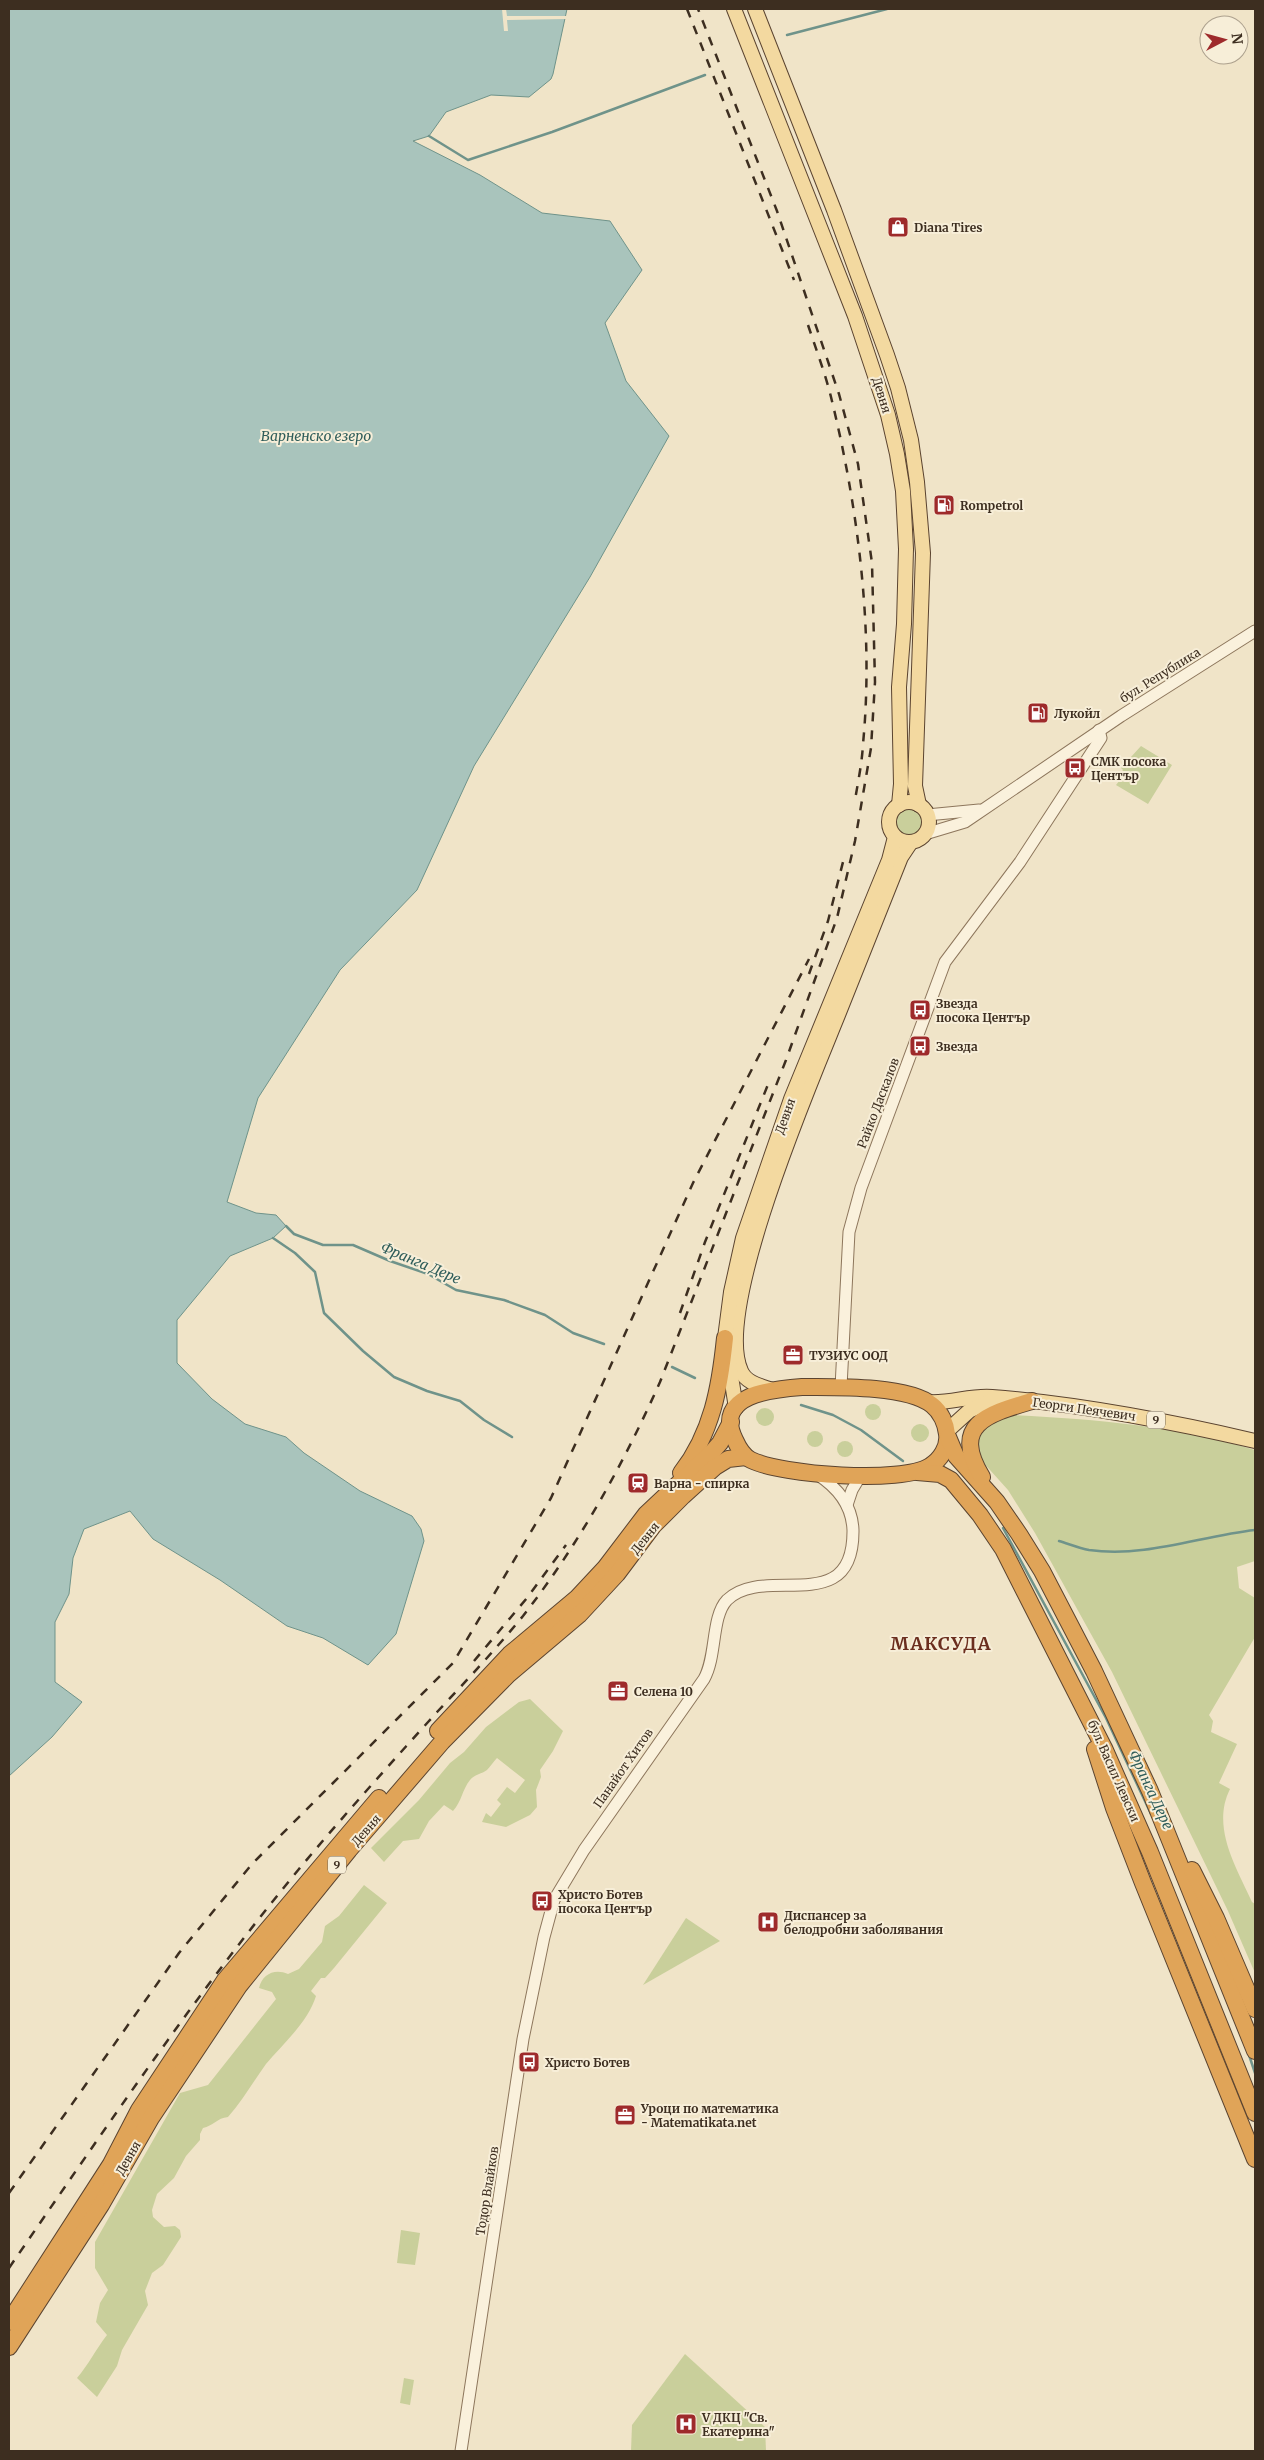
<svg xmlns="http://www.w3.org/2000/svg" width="1264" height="2460" viewBox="0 0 1264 2460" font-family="Merriweather,serif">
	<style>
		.green { fill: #c9cf9b }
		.water { fill: #a9c4bc; stroke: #6f938a }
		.pier { fill: #f0e4c8 }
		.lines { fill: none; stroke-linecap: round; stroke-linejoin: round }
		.stream { stroke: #6f938a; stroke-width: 2.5 }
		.minor-casing { stroke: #8d765c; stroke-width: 13 }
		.major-casing { stroke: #5b4430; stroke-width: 16 }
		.highway-casing { stroke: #5b4430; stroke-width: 18 }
		.minor { stroke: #faf1dc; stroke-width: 11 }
		.major { stroke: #f3d9a0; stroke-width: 14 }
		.highway { stroke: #e0a458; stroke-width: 16 }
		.rail { stroke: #3d2e20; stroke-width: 2.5; stroke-dasharray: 9 9; stroke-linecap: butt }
		.labels { text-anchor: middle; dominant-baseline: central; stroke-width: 4; stroke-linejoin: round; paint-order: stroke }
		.shield { fill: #f7eed8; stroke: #756857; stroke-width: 1 }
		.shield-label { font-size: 11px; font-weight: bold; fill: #3d2e20 }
		.poi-label { font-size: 12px; font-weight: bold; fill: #3d2e20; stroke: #f7eed8; text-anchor: start }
		.street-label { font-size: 12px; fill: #3d2e20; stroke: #f7eed8 }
		.water-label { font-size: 14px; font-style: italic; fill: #2f5d5a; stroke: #f7eed8 }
		.district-label { font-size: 18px; font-weight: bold; letter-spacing: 1px; fill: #6b2e1e; stroke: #f7eed8 }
	</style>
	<rect width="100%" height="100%" fill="#f0e4c8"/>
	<g class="green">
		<polygon points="1141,746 1172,765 1148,804 1116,785 1120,780 1117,778 1123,770 1121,768"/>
		<circle cx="909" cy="823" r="14"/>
		<circle cx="873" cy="1412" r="8"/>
		<circle cx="765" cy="1417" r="9"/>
		<path d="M1013 1415C1095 1419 1177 1426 1255 1450V1561L1237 1567 1239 1588 1255 1598V1637L1209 1715 1213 1721 1211 1732 1237 1744 1219 1783 1230 1789C1211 1827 1236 1867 1252 1902L1255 1904V1973L1228 1911 1112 1672 1035 1533 1008 1490 981 1460 978 1438 987 1423Z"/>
		<circle cx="920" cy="1433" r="9"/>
		<circle cx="815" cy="1439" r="8"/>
		<circle cx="845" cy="1449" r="8"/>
		<path d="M530 1699 563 1731 553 1751 540 1770 541 1777 536 1790 537 1807 530 1815 506 1827 482 1822 486 1813 491 1817 501 1804 497 1800 507 1787 515 1793 525 1780 497 1758C494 1761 490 1767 487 1770 482 1774 475 1774 470 1780 462 1790 462 1801 453 1811L444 1805 429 1821 419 1839 403 1841 384 1862 371 1848 419 1800 450 1763 464 1752 486 1727 519 1702Z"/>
		<path d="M364 1885 387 1903 334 1968 325 1978H321L311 1991 316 1996C308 2022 283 2044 266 2064 253 2082 242 2101 228 2117 217 2118 213 2126 203 2128L200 2134V2140L186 2156 174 2178 157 2194 152 2210 153 2217 164 2227 175 2226 180 2230 181 2237 163 2265 152 2273 145 2291 148 2305 122 2350 117 2366 97 2397 77 2378C89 2364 96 2349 107 2335L96 2322 100 2303 108 2290 95 2268V2242L180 2093 208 2085 276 1999 272 1992 259 1988C262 1974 275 1968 288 1974L299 1969 322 1942 325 1926 339 1916Z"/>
		<polygon points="686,1918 720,1941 643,1985"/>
		<polygon points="401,2230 420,2233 415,2265 397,2263"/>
		<polygon points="685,2354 765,2427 766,2451 631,2451 632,2425"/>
		<polygon points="404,2378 414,2380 410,2405 400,2403"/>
	</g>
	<polygon class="water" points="9,9 567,9 553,74 551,79 529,97 491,95 446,112 429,136 413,141 480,175 542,213 610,221 642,270 605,323 626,381 669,436 590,577 474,766 417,890 340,970 258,1098 227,1202 256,1213 276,1215 286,1226 273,1238 230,1256 177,1320 177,1363 212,1399 245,1424 286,1437 304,1453 360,1491 412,1516 421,1529 424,1541 396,1634 368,1665 323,1638 287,1626 220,1580 153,1539 130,1511 84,1529 73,1558 69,1594 55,1622 55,1682 82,1702 52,1737 9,1776"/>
	<polygon class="pier" points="502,9 506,9 507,16 566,16 566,19 507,20 508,31 504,31"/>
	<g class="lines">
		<g class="stream">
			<polyline points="787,35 887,9"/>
			<polyline points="429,136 468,160 552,132 705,75"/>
			<polyline points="286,1226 294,1234 323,1245 353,1245 390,1261 428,1274 456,1290 504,1300 545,1315 573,1333 604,1344"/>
			<polyline points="273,1238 295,1253 315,1272 324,1313 363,1351 394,1377 427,1391 460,1401 484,1420 512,1437"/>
			<polyline points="672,1367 695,1378"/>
			<polyline points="801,1405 833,1415 861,1430 903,1461"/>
			<polyline points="1003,1528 1106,1718 1151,1814"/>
			<path d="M1059 1541C1069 1544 1079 1548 1089 1550 1146 1558 1200 1536 1255 1530"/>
			<polyline points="1249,2055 1255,2073"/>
		</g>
		<g class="minor-casing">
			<g id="minor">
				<polyline points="927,815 979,810"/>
				<polyline points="925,834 965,822 1121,716 1255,631"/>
				<polyline points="841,1387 849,1232 861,1188 945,962 1020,862 1101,738 1099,730"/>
				<polyline points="847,1505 852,1490 861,1475"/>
				<path d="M461 2451 523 2039 544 1937 554 1900 584 1850 704 1679C717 1656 711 1617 727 1600 764 1563 854 1620 853 1530 852 1505 838 1488 818 1475"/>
			</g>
		</g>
		<g class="major-casing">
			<g id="major">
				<polyline points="734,9 855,316 888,415 897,454 903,491 906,549 904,624 899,687 901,784 899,805"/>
				<polyline points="755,9 834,210 887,355 898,388 911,440 917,482 923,553 915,786 919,805"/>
				<circle cx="909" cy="822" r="20"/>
				<path d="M772 1390C761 1386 746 1383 741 1371 713 1309 811 1082 838 1015 859 962 880 910 901 857L911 842"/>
				<path d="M927 1402C950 1404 970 1395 992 1397 1081 1404 1169 1421 1255 1441"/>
				<polyline points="736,1408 725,1338 731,1292 743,1238 791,1099 889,860 895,837"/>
				<polyline points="947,1431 969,1411 991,1401"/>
			</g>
		</g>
		<g class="highway-casing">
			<g id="highway">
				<path d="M802 1387C834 1387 907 1385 932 1405 941 1412 946 1424 947 1434 949 1447 940 1460 930 1466 902 1484 782 1475 751 1460 743 1456 739 1449 735 1440 712 1394 774 1389 802 1387Z"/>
				<polyline points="948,1437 956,1456 997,1502 1019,1534 1042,1571 1094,1671 1150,1791 1255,2051"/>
				<polyline points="917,1472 940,1474 951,1480 980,1515 1003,1549 1104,1748 1150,1852 1255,2113"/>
				<path d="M681 1473C712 1433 720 1387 725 1338"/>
				<path d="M982 1477C950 1424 988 1414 1032 1401"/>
				<polyline points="438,1731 510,1654 577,1598 605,1568 646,1514 713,1451 720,1443 731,1422"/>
				<polyline points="1095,1749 1114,1808 1143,1883 1255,2159"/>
				<polyline points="1192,1870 1216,1918 1255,2009"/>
				<polyline points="9,2322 111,2164 139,2110 225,1980 379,1798"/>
				<polyline points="9,2347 101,2205 151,2118 239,1986 349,1850 442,1742 508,1675 579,1615 617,1574 653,1526 683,1496 715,1467 728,1459 746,1457"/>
			</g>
		</g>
		<use href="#minor" class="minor"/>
		<use href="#major" class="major"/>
		<use href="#highway" class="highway"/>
		<g class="rail">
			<polyline points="687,9 794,280"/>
			<path d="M808 325C816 349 825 373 831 397 858 507 874 631 863 744 862 763 858 782 855 800"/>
			<polyline points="809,974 828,921 843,862"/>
			<polyline points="680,1313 705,1242 769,1082"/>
			<polyline points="474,1661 527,1598 566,1545"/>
			<polyline points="9,2193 179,1953 252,1864 453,1663 551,1498 693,1183 809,959"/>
			<path d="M9 2268C103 2132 194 1996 299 1869 344 1815 391 1763 438 1711 467 1680 496 1649 523 1616 579 1544 623 1465 660 1382L786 1060 837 918 855 841 871 748 875 682 872 563 858 464 839 394 777 211 698 9"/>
		</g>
	</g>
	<defs>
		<g id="shop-square" transform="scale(1.125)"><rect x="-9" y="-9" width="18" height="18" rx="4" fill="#9e2a2b" stroke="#f7eed8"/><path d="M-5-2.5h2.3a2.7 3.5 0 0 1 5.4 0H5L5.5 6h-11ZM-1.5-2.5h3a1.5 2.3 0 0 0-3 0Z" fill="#fff"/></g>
		<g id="fuel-square" transform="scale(1.125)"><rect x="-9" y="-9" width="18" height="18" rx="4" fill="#9e2a2b" stroke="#f7eed8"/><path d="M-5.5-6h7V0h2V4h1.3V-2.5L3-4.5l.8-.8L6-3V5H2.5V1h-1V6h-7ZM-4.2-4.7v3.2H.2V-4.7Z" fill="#fff"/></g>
		<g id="bus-square" transform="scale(1.125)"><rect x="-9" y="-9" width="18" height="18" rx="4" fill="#9e2a2b" stroke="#f7eed8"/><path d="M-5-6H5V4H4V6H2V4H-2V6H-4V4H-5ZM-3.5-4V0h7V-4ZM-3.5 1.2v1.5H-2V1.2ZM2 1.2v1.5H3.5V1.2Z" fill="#fff"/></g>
		<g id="office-square" transform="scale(1.125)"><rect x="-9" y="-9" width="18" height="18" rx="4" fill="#9e2a2b" stroke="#f7eed8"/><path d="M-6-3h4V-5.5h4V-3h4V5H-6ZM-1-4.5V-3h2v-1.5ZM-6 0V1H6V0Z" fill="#fff"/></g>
		<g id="station-square" transform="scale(1.125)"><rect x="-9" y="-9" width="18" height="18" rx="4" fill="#9e2a2b" stroke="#f7eed8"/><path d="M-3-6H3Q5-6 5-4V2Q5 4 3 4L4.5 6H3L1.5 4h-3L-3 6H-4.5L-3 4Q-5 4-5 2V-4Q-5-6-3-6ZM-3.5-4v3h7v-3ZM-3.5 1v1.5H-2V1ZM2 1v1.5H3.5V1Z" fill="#fff"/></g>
		<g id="hospital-square" transform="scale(1.125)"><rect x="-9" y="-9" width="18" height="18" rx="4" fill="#9e2a2b" stroke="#f7eed8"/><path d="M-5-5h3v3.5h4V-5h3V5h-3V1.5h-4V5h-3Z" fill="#fff"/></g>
	</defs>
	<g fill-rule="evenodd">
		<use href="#shop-square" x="898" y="227"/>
		<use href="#fuel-square" x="944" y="505"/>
		<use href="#fuel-square" x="1038" y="713"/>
		<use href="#bus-square" x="1075" y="768"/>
		<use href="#bus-square" x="920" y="1010"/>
		<use href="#bus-square" x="920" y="1046"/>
		<use href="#office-square" x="793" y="1355"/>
		<use href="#station-square" x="638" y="1483"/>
		<use href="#office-square" x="618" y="1691"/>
		<use href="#bus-square" x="542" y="1901"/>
		<use href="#hospital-square" x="768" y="1922"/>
		<use href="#bus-square" x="529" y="2062"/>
		<use href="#office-square" x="625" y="2115"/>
		<use href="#hospital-square" x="686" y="2424"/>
	</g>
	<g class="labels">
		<g class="shield">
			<rect x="1147" y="1411.5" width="18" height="17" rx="4"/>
			<rect x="328" y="1856.5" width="18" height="17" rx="4"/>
		</g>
		<g class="shield-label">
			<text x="1156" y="1420">9</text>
			<text x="337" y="1865">9</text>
		</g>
		<g class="poi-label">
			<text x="914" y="227">Diana Tires</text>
			<text x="960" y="505">Rompetrol</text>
			<text x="1054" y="713">Лукойл</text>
			<text x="1091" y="761">СМК посока<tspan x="1091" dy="14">Център</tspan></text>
			<text x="936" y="1003">Звезда<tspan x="936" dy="14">посока Център</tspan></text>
			<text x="936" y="1046">Звезда</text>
			<text x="809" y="1355">ТУЗИУС ООД</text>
			<text x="654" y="1483">Варна - спирка</text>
			<text x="634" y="1691">Селена 10</text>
			<text x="558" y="1894">Христо Ботев<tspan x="558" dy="14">посока Център</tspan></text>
			<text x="784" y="1915">Диспансер за<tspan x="784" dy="14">белодробни заболявания</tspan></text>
			<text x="545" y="2062">Христо Ботев</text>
			<text x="641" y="2108">Уроци по математика<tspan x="641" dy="14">- Matematikata.net</tspan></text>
			<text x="702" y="2417">V ДКЦ "Св.<tspan x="702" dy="14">Екатерина"</tspan></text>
		</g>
		<g class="street-label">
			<text transform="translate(882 395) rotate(73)">Девня</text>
			<text transform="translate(1160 675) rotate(-32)">бул. Република</text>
			<text transform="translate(878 1103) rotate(-69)">Райко Даскалов</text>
			<text transform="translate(785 1116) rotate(-70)">Девня</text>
			<text transform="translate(1084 1409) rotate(8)">Георги Пеячевич</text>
			<text transform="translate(645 1538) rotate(-51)">Девня</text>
			<text transform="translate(623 1768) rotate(-55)">Панайот Хитов</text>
			<text transform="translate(1114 1771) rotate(66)">бул. Васил Левски</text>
			<text transform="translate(366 1830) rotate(-49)">Девня</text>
			<text transform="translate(128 2158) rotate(-60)">Девня</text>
			<text transform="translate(487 2191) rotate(-81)">Тодор Влайков</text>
		</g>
		<g class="water-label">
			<text x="316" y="436">Варненско езеро</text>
			<text transform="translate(421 1263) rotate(23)">Франга Дере</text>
			<text transform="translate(1151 1790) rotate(65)">Франга Дере</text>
		</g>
		<g class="district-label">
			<text x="941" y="1643">МАКСУДА</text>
		</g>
	</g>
	<rect width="1264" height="2460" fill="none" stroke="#3d2e20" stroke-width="20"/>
	<g transform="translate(1224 40) rotate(84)"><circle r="24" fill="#f7eed8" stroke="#ada18e"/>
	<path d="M0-4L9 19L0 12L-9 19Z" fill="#9e2a2b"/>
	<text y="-8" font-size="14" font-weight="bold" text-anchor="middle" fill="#3d2e20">N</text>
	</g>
</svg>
